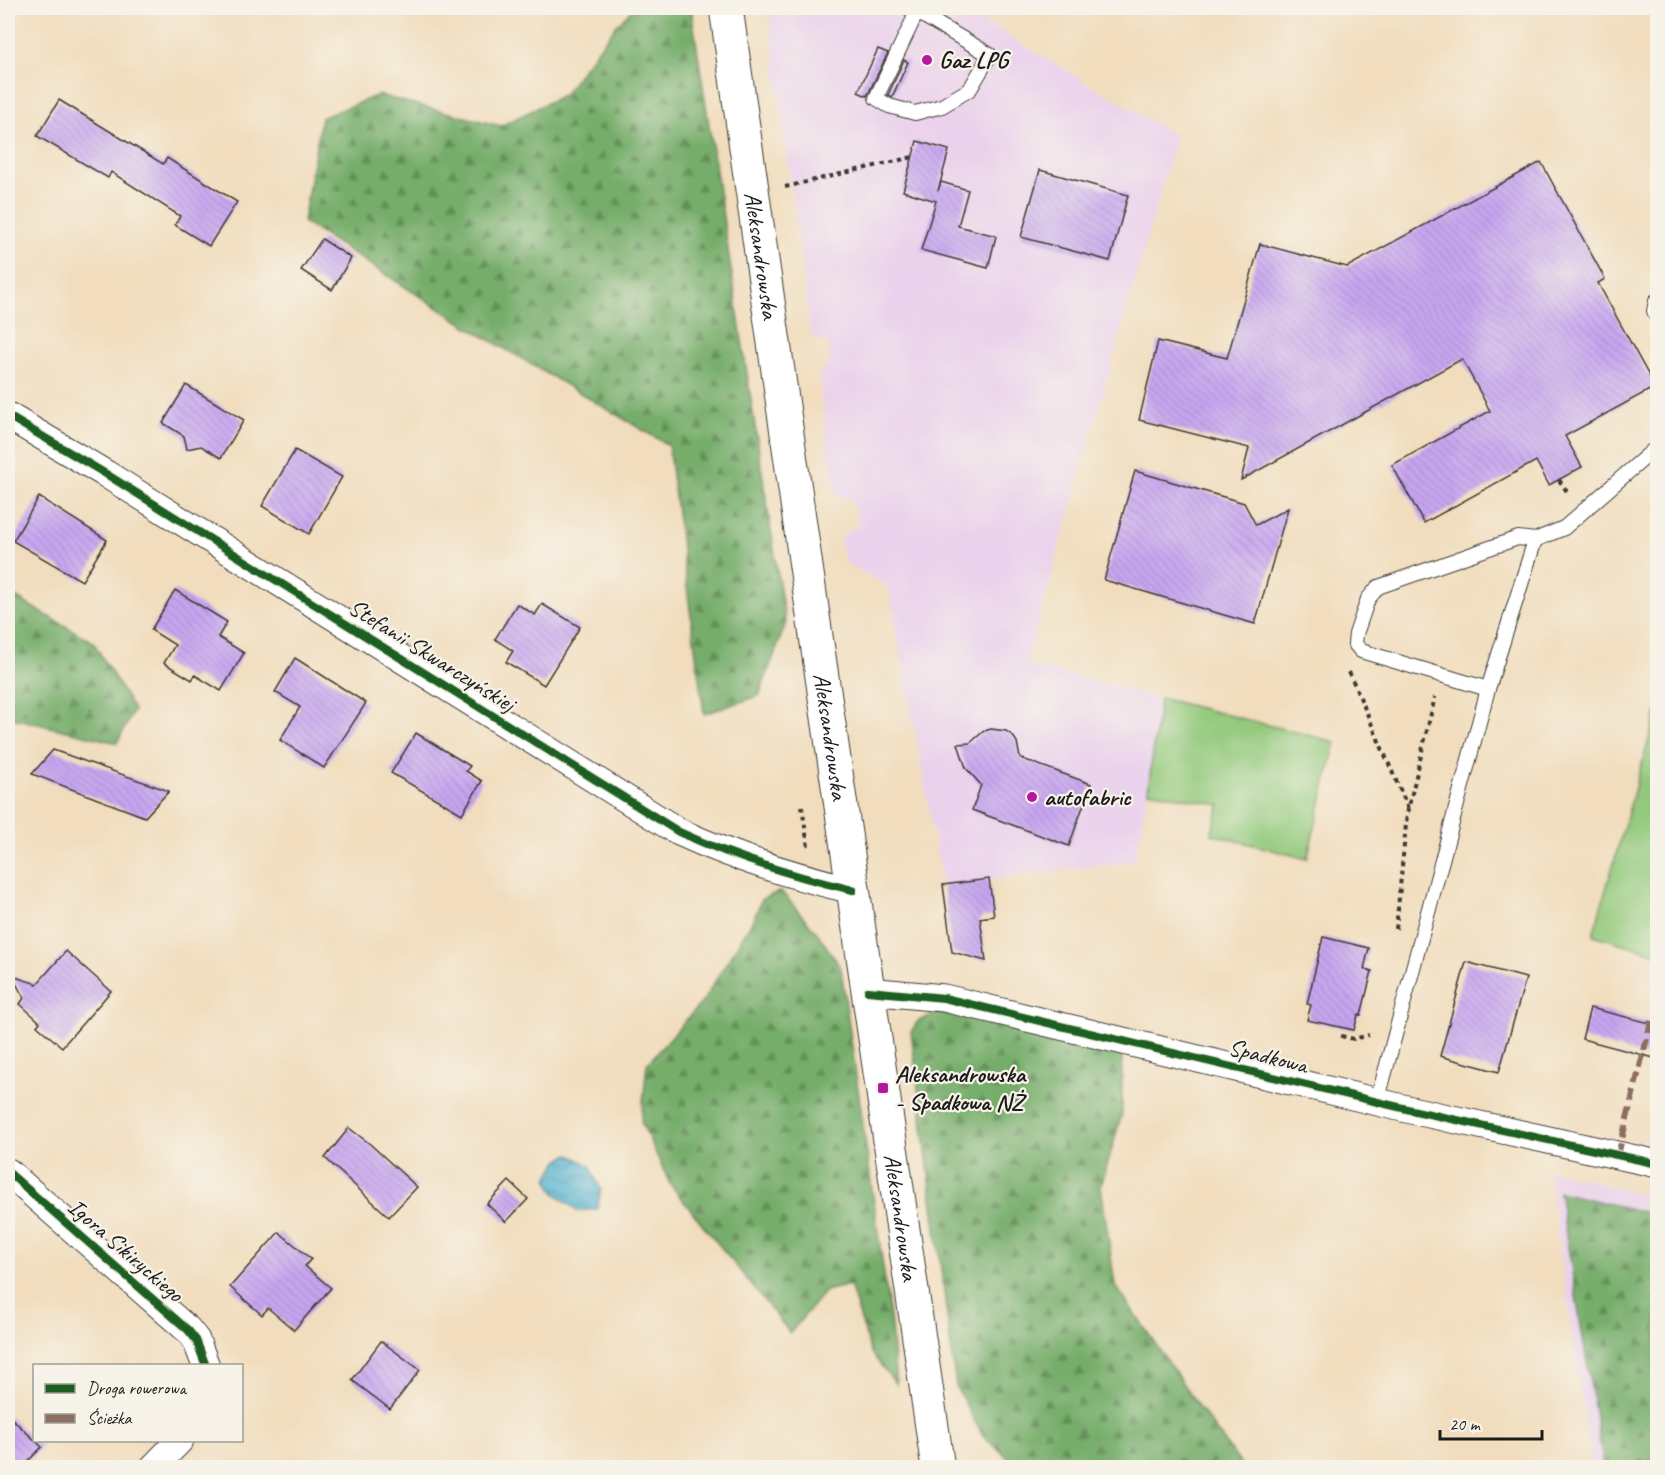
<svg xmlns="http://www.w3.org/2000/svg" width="1665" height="1475" viewBox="0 0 1665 1475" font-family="Caveat,sans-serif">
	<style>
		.built { fill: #ead1ec }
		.grass { fill: #93c97b; stroke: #58724c; stroke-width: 1.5 }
		.forest { fill: url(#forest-firs); stroke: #496444; stroke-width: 1.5 }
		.water { fill: url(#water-waves); stroke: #366776; stroke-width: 1.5 }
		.building { fill: url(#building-back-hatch) }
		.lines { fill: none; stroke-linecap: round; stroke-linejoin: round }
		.service-casing { stroke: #3c3934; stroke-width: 16 }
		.minor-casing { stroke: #3c3934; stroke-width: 29 }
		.secondary-casing { stroke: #3c3934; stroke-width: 35 }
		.path { stroke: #3c3934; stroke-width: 4; stroke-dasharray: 4.5 4.5; stroke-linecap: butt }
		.service { stroke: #fff; stroke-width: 14 }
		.minor { stroke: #fff; stroke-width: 27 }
		.secondary { stroke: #fff; stroke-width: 33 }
		.quiet { stroke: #8d6e63; stroke-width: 6; stroke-dasharray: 12 6; stroke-linecap: butt }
		.cycleway-casing { stroke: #f7f3e8; stroke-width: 11 }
		.cycleway { stroke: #1b5e20; stroke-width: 8 }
		.poi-dot { fill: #b5179e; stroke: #f7f3e8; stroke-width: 2 }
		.labels { text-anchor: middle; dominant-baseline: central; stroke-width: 4.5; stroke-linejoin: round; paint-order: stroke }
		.poi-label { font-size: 24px; font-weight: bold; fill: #1c1c1c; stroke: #f7f3e8; text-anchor: start }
		.street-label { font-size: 24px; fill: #1c1c1c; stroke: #f7f3e8 }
	</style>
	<defs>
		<pattern id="forest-firs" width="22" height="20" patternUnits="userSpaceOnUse" patternTransform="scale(1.5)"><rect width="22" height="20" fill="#76ad6b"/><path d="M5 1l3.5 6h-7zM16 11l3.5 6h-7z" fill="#608c57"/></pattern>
		<pattern id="water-waves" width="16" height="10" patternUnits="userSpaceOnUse" patternTransform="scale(1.5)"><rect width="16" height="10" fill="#51b2d0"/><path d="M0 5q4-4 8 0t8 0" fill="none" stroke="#4290a8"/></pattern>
		<pattern id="building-back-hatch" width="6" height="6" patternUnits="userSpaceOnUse" patternTransform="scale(1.5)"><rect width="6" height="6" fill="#c7a5f0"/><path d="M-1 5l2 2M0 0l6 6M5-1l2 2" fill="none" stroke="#aa8dcd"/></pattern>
	</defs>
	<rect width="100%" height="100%" fill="#f7f3e8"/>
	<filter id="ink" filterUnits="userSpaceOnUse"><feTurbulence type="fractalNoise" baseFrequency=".0167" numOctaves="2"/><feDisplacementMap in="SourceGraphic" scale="12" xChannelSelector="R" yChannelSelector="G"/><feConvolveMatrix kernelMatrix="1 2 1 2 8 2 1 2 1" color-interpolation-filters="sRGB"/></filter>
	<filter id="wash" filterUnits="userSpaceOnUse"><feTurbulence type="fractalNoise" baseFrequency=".008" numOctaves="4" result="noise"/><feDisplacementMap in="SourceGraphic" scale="24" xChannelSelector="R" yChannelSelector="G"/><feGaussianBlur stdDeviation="1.35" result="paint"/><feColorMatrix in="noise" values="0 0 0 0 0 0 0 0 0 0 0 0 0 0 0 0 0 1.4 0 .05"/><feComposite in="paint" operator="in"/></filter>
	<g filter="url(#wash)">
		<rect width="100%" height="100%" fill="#f1ddbd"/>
		<g class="built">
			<polygon points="768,8 962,8 1176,136 1026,664 1160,698 1148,791 1135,861 943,885 888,586 845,562 840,539 858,523 852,499 836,495 826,437 819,373 830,363 828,343 811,336"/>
			<polygon points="1548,1170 1657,1198 1657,1467 1592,1467"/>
		</g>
		<g class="grass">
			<polygon points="1160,698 1336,742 1307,859 1211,834 1220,805 1148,791"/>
			<polygon points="1657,711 1657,954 1593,935"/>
		</g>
		<g class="forest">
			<polygon points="634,8 691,8 782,602 786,623 759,696 704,714 668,445 473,330 303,222 321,118 378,95 501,126 563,95 616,26"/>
			<polygon points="8,593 93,642 134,710 117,743 8,717"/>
			<polygon points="781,891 818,934 841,968 890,1317 896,1384 871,1353 850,1285 825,1291 790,1333 670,1184 641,1121 647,1064 703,1001 753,920 762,899"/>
			<polygon points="942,1011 1122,1050 1122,1114 1101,1186 1115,1285 1198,1406 1243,1467 1019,1467 983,1436 956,1387 911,1032 918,1021"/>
			<polygon points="1559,1192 1657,1215 1657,1467 1604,1467"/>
		</g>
		<polygon class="water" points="569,1154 590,1166 601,1190 597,1209 578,1211 555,1193 547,1179 558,1161"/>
		<g id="blocks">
			<g class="building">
				<polygon points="878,49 888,53 867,96 858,92"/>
				<polygon points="904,60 908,62 892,97 888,95"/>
				<polygon points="59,100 163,164 167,158 237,202 209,246 175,225 180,216 111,172 108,178 37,136"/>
				<polygon points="917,141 949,150 938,191 941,182 968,190 958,226 996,236 988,268 921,250 936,201 903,191"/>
				<polygon points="1541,162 1605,279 1598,283 1655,387 1565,436 1582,467 1549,485 1536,461 1424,523 1392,465 1490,411 1462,359 1241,480 1249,448 1139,420 1158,341 1227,358 1260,244 1347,267"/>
				<polygon points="1040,170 1128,195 1110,261 1021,237"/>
				<polygon points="322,239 351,258 332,290 301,270"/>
				<polygon points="186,385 244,420 221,458 201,446 187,449 184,436 163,423"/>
				<polygon points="295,450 342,477 309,534 262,506"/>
				<polygon points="1135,471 1244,503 1256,525 1288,508 1255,624 1104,580"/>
				<polygon points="39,497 107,540 82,581 13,541"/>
				<polygon points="175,590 227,622 218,637 244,653 221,691 195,675 192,680 164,663 175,645 151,630"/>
				<polygon points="517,604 535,615 542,604 580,627 544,685 506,662 513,651 495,639"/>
				<polygon points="295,658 366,703 324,768 280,740 300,707 275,692"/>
				<polygon points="991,729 1006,731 1013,736 1017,742 1020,758 1091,784 1069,846 972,810 981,785 966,768 958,744 970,743 984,731"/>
				<polygon points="416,733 470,766 466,771 482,781 462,814 391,773"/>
				<polygon points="53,750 169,791 145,817 32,774"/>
				<polygon points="989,879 994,916 980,918 986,961 952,952 943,885"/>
				<polygon points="1323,937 1369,948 1364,969 1372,971 1361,1015 1358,1015 1354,1030 1307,1020 1311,1005 1307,1004"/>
				<polygon points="66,951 111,991 62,1047 37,1026 40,1022 20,1004 24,998 12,976 37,984"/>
				<polygon points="1466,962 1526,978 1499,1072 1440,1056"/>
				<polygon points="1590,1008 1658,1025 1658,1059 1582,1039"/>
				<polygon points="349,1128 370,1144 417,1187 389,1217 325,1158"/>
				<polygon points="509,1181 528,1199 506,1222 487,1204"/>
				<polygon points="279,1232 311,1259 305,1266 331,1288 294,1330 268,1308 262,1315 230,1287"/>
				<polygon points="381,1341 420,1370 390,1409 352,1380"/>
				<polygon points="8,1415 42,1447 22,1467 8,1467"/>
			</g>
		</g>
	</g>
	<g filter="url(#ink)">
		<use href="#blocks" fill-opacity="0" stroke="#3c3934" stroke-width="1.5"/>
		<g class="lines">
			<g class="service-casing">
				<g id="service">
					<polyline points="908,8 917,12 990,55 970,89 942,106 915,113 889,106 876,98 917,12"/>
					<polyline points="1658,300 1656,301 1654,311 1658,318"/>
					<polyline points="1488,689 1361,651 1355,644 1356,634 1368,599 1378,587 1518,538 1535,540 1564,528 1658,446"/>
					<polyline points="1377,1102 1488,689 1535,540"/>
				</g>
			</g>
			<g class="minor-casing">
				<g id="minor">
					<path d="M8 416 106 474 679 832C736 858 792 876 853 890"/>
					<polyline points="868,991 944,998 1411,1110 1658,1164"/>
					<polyline points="8,1172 188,1330 196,1340 206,1366"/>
					<polyline points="153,1468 180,1440"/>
				</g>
			</g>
			<g class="secondary-casing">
				<g id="secondary">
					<path id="s1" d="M726 8 816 636 938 1468"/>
				</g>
			</g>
			<g class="path">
				<polyline points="785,187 913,157"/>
				<polyline points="1559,480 1568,493"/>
				<polyline points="1349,672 1408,808"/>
				<polyline points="802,806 808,847"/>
				<polyline points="1396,929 1407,814 1435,697"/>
				<polyline points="1341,1036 1354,1039 1369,1035"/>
			</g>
			<use href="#service" class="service"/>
			<use href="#minor" class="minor"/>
			<use href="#secondary" class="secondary"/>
			<polyline class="quiet" points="1618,1155 1652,1018"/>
			<g class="cycleway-casing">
				<g id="cycleway">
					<path d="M8 416 106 474 679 832C736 858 792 876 853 890"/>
					<polyline points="868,991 944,998 1411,1110 1658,1164"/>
					<polyline points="8,1172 188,1330 196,1340 206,1366"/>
				</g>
			</g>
			<use href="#cycleway" class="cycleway"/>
		</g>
	</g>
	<g class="poi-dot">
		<circle cx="927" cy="60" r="6"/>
		<circle cx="1032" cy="797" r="6"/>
		<rect x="877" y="1082" width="12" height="12" rx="3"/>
	</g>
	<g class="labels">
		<g class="poi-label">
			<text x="939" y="60">Gaz LPG</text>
			<text x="1044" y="797">autofabric</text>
			<text x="895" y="1074">Aleksandrowska<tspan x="895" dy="28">- Spadkowa NŻ</tspan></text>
		</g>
		<g class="street-label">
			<text stroke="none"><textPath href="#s1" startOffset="250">Aleksandrowska</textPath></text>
			<text transform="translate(432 655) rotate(32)">Stefanii Skwarczyńskiej</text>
			<text stroke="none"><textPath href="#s1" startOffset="736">Aleksandrowska</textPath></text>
			<text transform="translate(1268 1056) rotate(14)">Spadkowa</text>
			<text stroke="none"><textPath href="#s1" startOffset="1222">Aleksandrowska</textPath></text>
			<text transform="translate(126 1250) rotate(41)">Igora Sikiryckiego</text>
		</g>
	</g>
	<rect width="1665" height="1475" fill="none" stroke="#f7f3e8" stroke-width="30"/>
	<rect x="33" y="1364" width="210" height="78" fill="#f7f3e8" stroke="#9f9d96" stroke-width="1.5"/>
	<rect x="45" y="1384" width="30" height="9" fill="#1b5e20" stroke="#9f9d96" stroke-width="1.5"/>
	<text x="87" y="1394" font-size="18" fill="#1c1c1c">Droga rowerowa</text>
	<rect x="45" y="1414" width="30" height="9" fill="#8d6e63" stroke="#9f9d96" stroke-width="1.5"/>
	<text x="87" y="1424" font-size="18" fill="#1c1c1c">Ścieżka</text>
	<path d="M1440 1430v9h102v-9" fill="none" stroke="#1c1c1c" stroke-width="3"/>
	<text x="1449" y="1430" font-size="18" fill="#1c1c1c" stroke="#f7f3e8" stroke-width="4.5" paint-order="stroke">20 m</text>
</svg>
